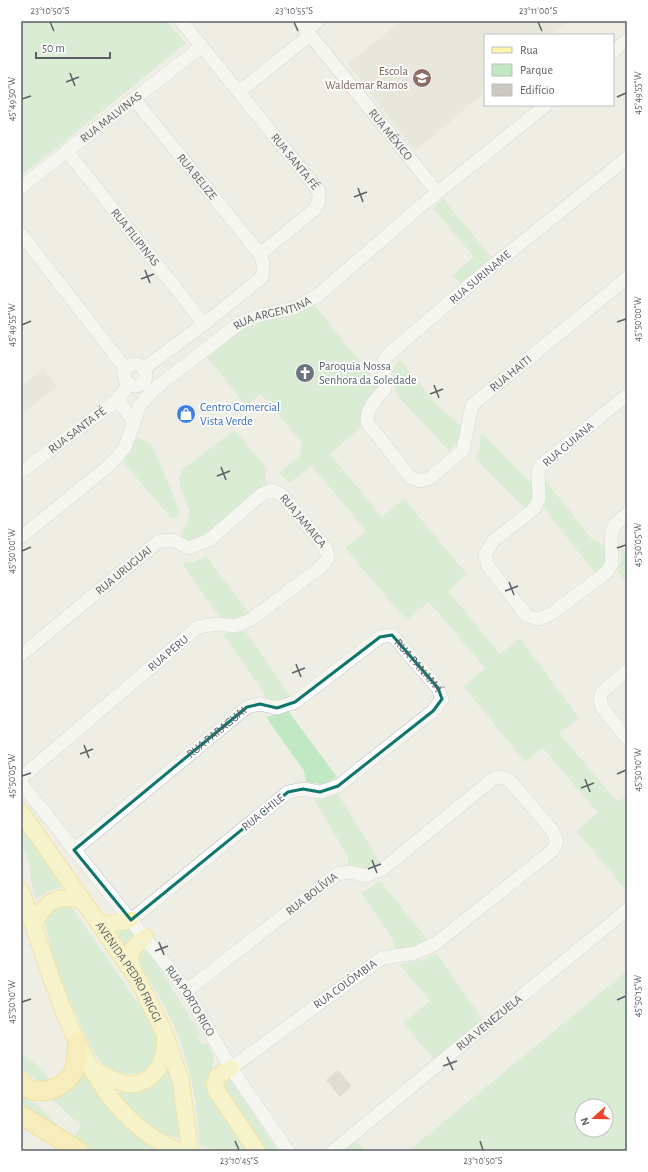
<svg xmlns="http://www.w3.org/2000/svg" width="648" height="1172" viewBox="0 0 648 1172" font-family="'Alegreya Sans',sans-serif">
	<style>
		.education { fill: #dfddd3 }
		.green { fill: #c0e8c2; fill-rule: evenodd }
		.building { fill: #cac8c1 }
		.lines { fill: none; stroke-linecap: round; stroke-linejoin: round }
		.minor-casing { stroke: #b9bcc1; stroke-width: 14 }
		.major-casing { stroke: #f7d356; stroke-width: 18 }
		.highway-casing { stroke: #f4b500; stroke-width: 20 }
		.minor { stroke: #fff; stroke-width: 13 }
		.major { stroke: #fff6aa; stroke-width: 16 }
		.highway { stroke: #ffe88c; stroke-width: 19 }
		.marked { fill: none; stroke: #0f766e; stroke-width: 3; stroke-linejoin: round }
		.ticks { fill: none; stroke: #5c6066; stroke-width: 1.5 }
		.labels { text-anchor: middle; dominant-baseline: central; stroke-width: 3.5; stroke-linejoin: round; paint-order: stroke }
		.education-label { font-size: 12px; fill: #785e54; stroke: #fff; text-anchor: end }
		.street-label { font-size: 12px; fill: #5c6066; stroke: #fff }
		.worship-label { font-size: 12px; fill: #5b616d; stroke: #fff; text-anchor: start }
		.shop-label { font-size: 12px; fill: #366cbe; stroke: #fff; text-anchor: start }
		.neatline { fill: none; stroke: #5c6066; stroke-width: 1.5 }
		.ticks-label { font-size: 10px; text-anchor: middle; fill: #5c6066 }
	</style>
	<rect width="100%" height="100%" fill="#efeee4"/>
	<g class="education">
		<polygon points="401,21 569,21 552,35 485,35 485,92 415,151 348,64"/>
		<polygon points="43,368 57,386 21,415 21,387"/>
	</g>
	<g class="green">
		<polygon points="21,21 166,21 186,43 64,142 21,175"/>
		<polygon points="443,199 495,261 464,287 453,275 474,257 433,208"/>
		<path d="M314 305 380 386C364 402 360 406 360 428L330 454 382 517 404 499 467 574 448 591 500 654 520 638 579 718 559 733 617 801 627 793V891L576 831 598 813 543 748 525 762 463 686 485 668 429 602 406 620 345 548 366 531 312 466 289 483 279 473 301 455 302 443 261 394 246 406 207 357 240 331 265 321 289 315Z"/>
		<polygon points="400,360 438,406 462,426 459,441 449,451 396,394 392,370"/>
		<polygon points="233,431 237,432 266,468 266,484 203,539 191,544 182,540 181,532 187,524 190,510 180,488 179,477 183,469"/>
		<polygon points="481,432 531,483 534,496 525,508 475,458 479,452"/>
		<polygon points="135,436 151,444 163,470 180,513 173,520 123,462"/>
		<polygon points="545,480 592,539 606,547 607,559 599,571 594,572 544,508 545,502"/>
		<polygon points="621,548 627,554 627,584 616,569 621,562"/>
		<polygon points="206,556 248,611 248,616 241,620 220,618 182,563 194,562"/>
		<polygon points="245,631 292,698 282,702 265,700 264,692 222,633 233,633"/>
		<polygon points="288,711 337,777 324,784 306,782 304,771 266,717"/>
		<path d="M337 792 381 864C370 870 360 869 348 866V857L313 797Z"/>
		<polygon points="21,824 64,887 48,891 36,899 31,881 29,864 21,841"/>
		<path d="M380 881 429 941C417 947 407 949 394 949L393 939 361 893 367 890Z"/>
		<polygon points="70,905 152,1023 160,1041 157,1058 147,1071 138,1074 120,1074 103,1065 95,1054 82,1028 66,993 53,958 44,919 54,906"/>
		<path d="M127 924 136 934 132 937 127 950 113 931C120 932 123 930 127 924Z"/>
		<path d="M140 949 148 951 201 1034 198 1037 201 1044 208 1043 214 1057 211 1074 253 1151H217L199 1145C199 1105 187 1051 169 1015 161 997 148 980 139 962L137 954Z"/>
		<polygon points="436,953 483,1020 435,1060 403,1023 430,1001 400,965 425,959"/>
		<path d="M627 971V1151H408ZM582 1106H606V1130H582Z"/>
		<polygon points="21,1052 45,1072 48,1078 45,1081 38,1081 21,1068"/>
		<path d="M169 1061 186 1140C153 1134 138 1120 118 1094Z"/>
		<polygon points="84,1069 165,1151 91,1151 21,1104 21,1090 72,1139 81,1126 47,1094"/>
		<polygon points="228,1076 278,1151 262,1151 222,1091 223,1080"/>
		<polygon points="356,1141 366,1151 344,1151"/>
	</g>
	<polygon class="building" points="338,1070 352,1086 340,1097 326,1080"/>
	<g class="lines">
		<g class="minor-casing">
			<g id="minor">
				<path id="s1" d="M181 21 319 191V199L315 209 260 254"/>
				<path id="s2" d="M299 21 437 192"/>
				<polyline points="306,31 318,21"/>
				<polyline points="613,51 627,40"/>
				<polyline points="239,92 310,35"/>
				<path id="s3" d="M134 99 260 254C264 263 264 269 261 278L204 324 143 369"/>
				<path id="s4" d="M67 151 204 324"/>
				<path id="s5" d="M627 158 480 276 390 353 384 360 385 389C376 399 367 407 367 422L410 477 420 481 430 478 463 450 472 405 627 278"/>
				<path id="s6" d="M21 187 201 47"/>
				<polyline points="21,234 126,369"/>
				<circle cx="135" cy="375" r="11"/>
				<polyline points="627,395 541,465 538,471 539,499 534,509 493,541 485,555 488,566 527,616 539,619 551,614 607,572 612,563 611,533 616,523 627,514"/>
				<polyline points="117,400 133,420"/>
				<path id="s7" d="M21 472 117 400 129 384"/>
				<path id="s8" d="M21 537 106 468 117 457 125 447 140 405 154 389 240 323 257 316 294 308 317 296 422 205 546 105"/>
				<path id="s9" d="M21 655 159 541 173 540 189 548 209 540 262 494 272 490 282 495 325 547 328 558 321 567 250 620 235 626 217 624 198 627 21 778"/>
				<polyline points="627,671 602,692 600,698 603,709 627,738"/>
				<path id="s10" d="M21 783 173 973 186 991 231 1068 288 1151"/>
				<path id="s11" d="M74 850 247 707 260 704 277 708 295 702 380 637 392 635 438 688 442 699 433 711 338 786 320 792 303 789 288 792 131 920"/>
				<path id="s12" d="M186 991 337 874 350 872 366 876 383 869 494 778 502 777 510 781 552 830 557 841 553 850 435 944 415 953 382 958 231 1068"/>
				<path id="s13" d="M333 1151 475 1034 627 910"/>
			</g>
		</g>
		<g class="major-casing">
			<g id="major">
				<path id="s14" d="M21 812 137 978 165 1034 181 1082 190 1151"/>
				<path d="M21 891C55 979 81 1113 179 1151"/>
				<polyline points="98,922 108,924 131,920"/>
				<path d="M33 925C45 902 55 894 82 900"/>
				<path d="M134 972C126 955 131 948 145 937"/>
				<polyline points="231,1068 217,1077 215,1083 216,1090 257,1151"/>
				<path d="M93 1070C103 1074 115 1082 127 1084 144 1086 160 1072 163 1056 165 1050 165 1044 165 1038"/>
			</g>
		</g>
		<g class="highway-casing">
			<g id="highway">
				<path d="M21 1082C24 1085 27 1089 31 1090 48 1095 70 1084 75 1067 77 1059 77 1050 77 1042"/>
				<polyline points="21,1115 79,1151"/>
			</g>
		</g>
		<use href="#minor" class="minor"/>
		<use href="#major" class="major"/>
		<use href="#highway" class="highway"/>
	</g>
	<path d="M0 0H648V1172H0ZM392 635 438 688 442 699 433 711 338 786 320 792 303 789 288 792 131 920 74 850 247 707 260 704 277 708 295 702 380 637Z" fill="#efeee4" fill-opacity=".55" fill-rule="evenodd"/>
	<path class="marked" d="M392 635 438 688 442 699 433 711 338 786 320 792 303 789 288 792 131 920 74 850 247 707 260 704 277 708 295 702 380 637Z"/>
	<path class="ticks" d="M50 22 54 31M294 22 298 31M538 22 542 31M70 73 75 86M66 82 79 77M617 97 626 93M22 99 31 96M358 188 363 202M354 197 367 192M145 270 150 283M141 279 154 274M617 322 626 319M22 325 31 321M434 385 439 398M430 394 443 389M221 467 226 480M217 476 230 471M617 548 626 545M22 551 31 547M509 582 514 595M505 591 518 586M296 664 301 677M292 673 305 668M84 745 89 758M80 754 93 749M617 774 626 770M22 776 31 773M585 779 590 792M581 788 594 783M372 860 377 873M368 869 381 864M159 942 164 955M155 951 168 946M617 1000 626 996M22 1002 31 999M447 1057 453 1070M443 1066 457 1061M235 1141 239 1150M480 1141 483 1150"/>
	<defs>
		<g id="school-disc" transform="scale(1)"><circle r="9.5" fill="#8d6e63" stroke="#fff"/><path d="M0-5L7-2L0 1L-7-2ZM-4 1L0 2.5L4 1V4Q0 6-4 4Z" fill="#fff"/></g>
		<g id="church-disc" transform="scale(1)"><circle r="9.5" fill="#6b7280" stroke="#fff"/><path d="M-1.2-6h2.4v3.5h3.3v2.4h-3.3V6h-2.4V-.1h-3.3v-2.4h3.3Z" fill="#fff"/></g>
		<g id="shop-disc" transform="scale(1)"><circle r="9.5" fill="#3f7fe0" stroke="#fff"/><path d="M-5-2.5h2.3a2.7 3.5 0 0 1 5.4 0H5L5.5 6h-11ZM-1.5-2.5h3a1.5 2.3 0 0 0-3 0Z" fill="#fff"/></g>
	</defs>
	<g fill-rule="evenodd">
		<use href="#school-disc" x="422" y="78"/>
		<use href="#church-disc" x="305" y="373"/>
		<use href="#shop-disc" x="186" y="414"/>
	</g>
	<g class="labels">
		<g class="education-label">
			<text x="408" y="71">Escola<tspan x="408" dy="14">Waldemar Ramos</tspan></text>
		</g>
		<g class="street-label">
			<text stroke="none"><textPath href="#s6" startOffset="114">RUA MALVINAS</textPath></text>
			<text stroke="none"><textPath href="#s2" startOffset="146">RUA MÉXICO</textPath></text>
			<text stroke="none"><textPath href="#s1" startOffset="181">RUA SANTA FÉ</textPath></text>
			<text stroke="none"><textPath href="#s3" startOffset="100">RUA BELIZE</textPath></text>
			<text stroke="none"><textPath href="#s4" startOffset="110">RUA FILIPINAS</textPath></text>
			<text transform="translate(480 277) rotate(-40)">RUA SURINAME</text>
			<text stroke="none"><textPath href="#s8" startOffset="346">RUA ARGENTINA</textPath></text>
			<text stroke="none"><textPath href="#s5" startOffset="614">RUA HAITI</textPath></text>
			<text stroke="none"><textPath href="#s7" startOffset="70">RUA SANTA FÉ</textPath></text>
			<text transform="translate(568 444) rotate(-40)">RUA GUIANA</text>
			<text stroke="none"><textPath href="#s9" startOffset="358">RUA JAMAICA</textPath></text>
			<text stroke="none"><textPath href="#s9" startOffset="133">RUA URUGUAI</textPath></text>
			<text transform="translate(168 653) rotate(-40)">RUA PERU</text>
			<text stroke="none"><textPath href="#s11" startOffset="434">RUA PANAMÁ</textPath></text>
			<text stroke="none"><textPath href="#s11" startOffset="185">RUA PARAGUAI</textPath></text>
			<text transform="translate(263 812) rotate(-39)">RUA CHILE</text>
			<text stroke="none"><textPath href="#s12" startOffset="159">RUA BOLÍVIA</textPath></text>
			<text stroke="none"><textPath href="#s14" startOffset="193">AVENIDA PEDRO FRIGGI</textPath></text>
			<text transform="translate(345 984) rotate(-36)">RUA COLÔMBIA</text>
			<text stroke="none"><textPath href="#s10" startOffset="276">RUA PORTO RICO</textPath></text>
			<text stroke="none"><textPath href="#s13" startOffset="202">RUA VENEZUELA</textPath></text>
		</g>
		<g class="worship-label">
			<text x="319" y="366">Paroquia Nossa<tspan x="319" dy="14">Senhora da Soledade</tspan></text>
		</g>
		<g class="shop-label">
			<text x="200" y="407">Centro Comercial<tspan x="200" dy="14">Vista Verde</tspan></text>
		</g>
	</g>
	<rect width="648" height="1172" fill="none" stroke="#ffffff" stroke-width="44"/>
	<rect x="484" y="34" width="130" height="72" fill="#ffffff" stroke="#bebfc2"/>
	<rect x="492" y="47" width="20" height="6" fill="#fff6aa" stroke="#bebfc2"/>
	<text x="520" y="54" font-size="12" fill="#5c6066">Rua</text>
	<rect x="492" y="64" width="20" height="12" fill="#c0e8c2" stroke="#bebfc2"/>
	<text x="520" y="74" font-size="12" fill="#5c6066">Parque</text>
	<rect x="492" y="84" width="20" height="12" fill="#cac8c1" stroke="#bebfc2"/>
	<text x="520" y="94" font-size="12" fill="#5c6066">Edifício</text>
	<g transform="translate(594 1118) rotate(249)"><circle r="19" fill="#ffffff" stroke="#bebfc2"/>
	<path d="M0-3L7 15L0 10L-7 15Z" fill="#f0442a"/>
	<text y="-6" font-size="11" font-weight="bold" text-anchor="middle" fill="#5c6066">N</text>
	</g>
	<path d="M36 52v6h74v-6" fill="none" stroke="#5c6066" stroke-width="2"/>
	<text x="42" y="52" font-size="12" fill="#5c6066" stroke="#ffffff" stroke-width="3" paint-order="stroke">50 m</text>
	<rect x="22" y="22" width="604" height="1128" class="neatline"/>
	<g class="ticks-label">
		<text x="50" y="14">23°10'50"S</text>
		<text x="294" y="14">23°10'55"S</text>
		<text x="538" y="14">23°11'00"S</text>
		<text transform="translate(637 93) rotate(-90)" y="4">45°49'55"W</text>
		<text transform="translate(11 99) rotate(-90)" y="4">45°49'50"W</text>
		<text transform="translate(637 319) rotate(-90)" y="4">45°50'00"W</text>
		<text transform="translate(11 325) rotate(-90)" y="4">45°49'55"W</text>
		<text transform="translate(637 545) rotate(-90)" y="4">45°50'05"W</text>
		<text transform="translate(11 551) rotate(-90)" y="4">45°50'00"W</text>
		<text transform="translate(637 770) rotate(-90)" y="4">45°50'10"W</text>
		<text transform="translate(11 776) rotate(-90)" y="4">45°50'05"W</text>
		<text transform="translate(637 996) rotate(-90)" y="4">45°50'15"W</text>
		<text transform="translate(11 1002) rotate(-90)" y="4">45°50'10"W</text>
		<text x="239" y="1164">23°10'45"S</text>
		<text x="483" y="1164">23°10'50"S</text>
	</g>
</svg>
